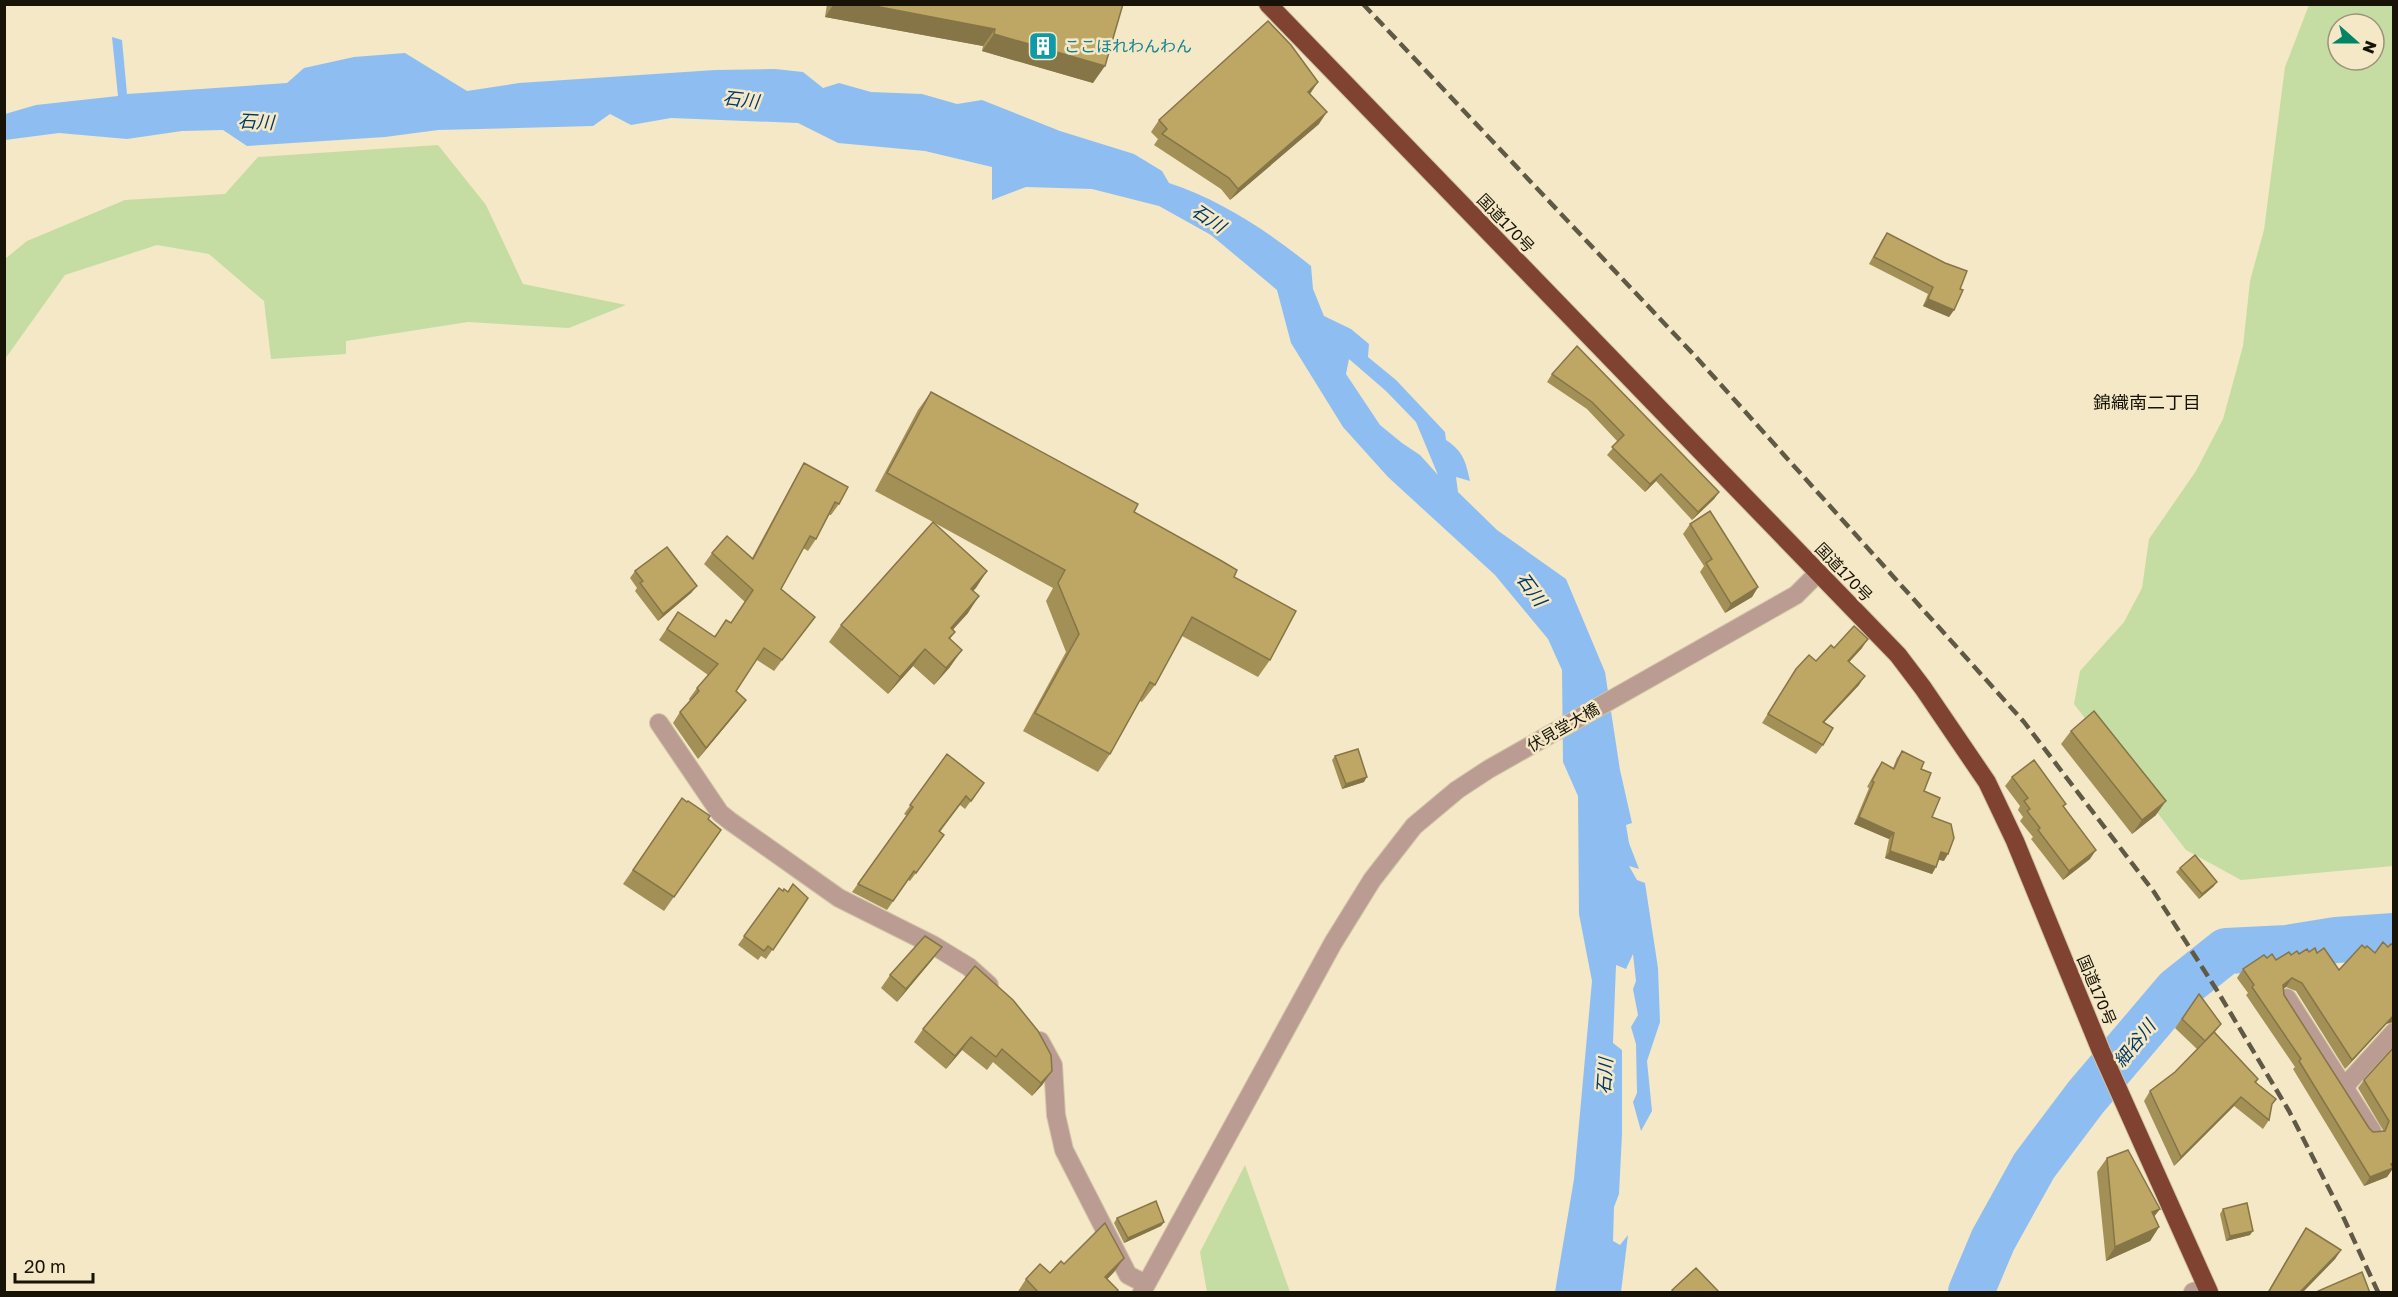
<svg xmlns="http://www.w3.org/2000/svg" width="2398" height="1297" viewBox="0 0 2398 1297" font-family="'Golos Text','Noto Sans JP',sans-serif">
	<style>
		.green { fill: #c5dda2; fill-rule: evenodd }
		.water { fill: #8ebef1; fill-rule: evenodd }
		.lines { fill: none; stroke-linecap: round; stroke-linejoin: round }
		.river { stroke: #8ebef1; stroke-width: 46 }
		.minor-casing { stroke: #d1c6a7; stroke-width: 20 }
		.highway-casing { stroke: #d1c6a7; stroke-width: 20 }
		.minor { stroke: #bb9c93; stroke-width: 18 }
		.highway { stroke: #804332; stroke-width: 18 }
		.rail { stroke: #5f5946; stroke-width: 4.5; stroke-dasharray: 12 6; stroke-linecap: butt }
		.wall { fill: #a39057 }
		.shaded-wall { fill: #857547 }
		.building { fill: #bea765; stroke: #857547; stroke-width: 1.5 }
		.labels { text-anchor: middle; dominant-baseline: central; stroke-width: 5; stroke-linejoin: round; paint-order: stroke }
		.culture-label { font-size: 16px; fill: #0d838f; stroke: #f4e8c6; text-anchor: start }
		.street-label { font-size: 16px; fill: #171307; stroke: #f4e8c6 }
		.water-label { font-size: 18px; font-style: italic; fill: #003765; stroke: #f4e8c6 }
		.neighbourhood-label { font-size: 18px; fill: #171307; stroke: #f4e8c6 }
	</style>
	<rect width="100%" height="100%" fill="#f4e8c6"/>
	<g class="green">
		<path d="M2309 5H2393V866L2241 880 2186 850 2074 704 2080 671 2124 622 2142 588 2149 539 2196 471 2223 419 2243 346 2250 281 2264 230 2285 67ZM2338 24H2374V60H2338Z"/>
		<polygon points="438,145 486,205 523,284 626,305 569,328 468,322 346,341 346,354 271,359 264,301 209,254 157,245 65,275 5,359 5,259 27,241 125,200 225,194 258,157"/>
		<polygon points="1245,1165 1290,1292 1207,1292 1200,1252"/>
	</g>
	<path class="water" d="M112 37 122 40 127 94 287 83 304 68 354 57 405 53 467 91 519 83 715 70 775 69 803 72 823 88 839 83 871 92 922 94 957 104 982 100 1060 131 1134 154 1162 171 1169 183C1221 200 1269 232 1311 266L1313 289 1324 316 1351 329 1369 344 1368 357 1396 380 1445 432 1446 440C1463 451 1466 462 1470 481L1456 477 1458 492 1497 530 1566 579 1605 672 1620 770 1632 823 1626 825 1629 843 1639 869 1629 866 1637 880 1645 883 1658 968 1660 1022 1647 1061 1652 1111 1641 1131 1633 1102 1637 1093 1636 1044 1631 1027 1638 1015 1633 989 1636 981 1633 954 1626 969 1616 965 1613 1043 1622 1050V1134L1619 1194 1614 1207 1613 1241 1620 1245 1628 1235 1621 1292H1555L1574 1179 1592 981 1579 914 1578 796 1563 762 1562 670 1548 639 1495 575 1388 477 1343 427 1291 343 1277 290 1211 235 1159 206 1092 189 1026 187 992 200V167L925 151 838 143 798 123 671 118 631 125 610 114 593 126 438 130 385 137 247 146 223 130 182 131 127 139 59 133 5 140V114L36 105 118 96ZM1349 359 1386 391 1416 422 1438 475 1420 455 1402 443 1380 425 1346 374Z"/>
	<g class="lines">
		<polyline class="river" points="1971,1292 1993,1240 2034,1166 2086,1097 2177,990 2226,951 2287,948 2336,940 2394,936"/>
		<g class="minor-casing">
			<g id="minor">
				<polyline points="659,723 720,813 730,821 839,898 933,945 969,967 989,985"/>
				<polyline points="2287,998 2372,1131"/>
				<polyline points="1040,1041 1053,1065 1056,1115 1064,1150 1128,1275 1146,1284"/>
				<polyline points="2344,1087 2394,1032"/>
				<polyline points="1142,1292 1333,943 1372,880 1414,826 1457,790 1489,769 1796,595 1818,573"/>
				<polyline points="2193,1292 2207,1288"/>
			</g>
		</g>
		<g class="highway-casing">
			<polyline id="highway" points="1268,4 1898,655 1923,688 1987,782 2015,841 2101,1051 2209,1292"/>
		</g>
		<use href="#minor" class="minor"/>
		<use href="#highway" class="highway"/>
		<polyline class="rail" points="1363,4 1696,357 2024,722 2154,892 2218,992 2289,1111 2340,1210 2378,1292"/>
	</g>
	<g class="wall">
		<polygon points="827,4 1123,4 1093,83 982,51 983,46 825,17"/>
		<polygon points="1310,94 1319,124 1230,200 1221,189 1154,145 1158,139 1151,132 1159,120"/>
		<polygon points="1887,233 1960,289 1954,310 1949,317 1923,306 1928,294 1869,264 1882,240"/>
		<polygon points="1577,346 1719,492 1714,499 1692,520 1656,481 1645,492 1607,455 1618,442 1587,409 1547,382 1552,374"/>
		<polygon points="931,392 1134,512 1234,577 1270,660 1258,677 1182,636 1155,685 1142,702 1140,701 1110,754 1098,772 1023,731 1066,652 1046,601 1053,588 933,522 987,571 973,591 968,613 953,629 955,632 950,639 950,667 934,685 913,666 888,694 829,642 841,625 933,522 875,491 918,410"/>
		<polygon points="804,463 839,504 831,515 829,515 816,539 808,551 803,548 781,589 815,617 774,671 757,660 736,691 738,711 698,759 673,723 680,712 690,701 689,699 697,688 708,675 659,640 678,612 714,636 731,623 745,602 704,564 712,553 752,558 797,475"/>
		<polygon points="1690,524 1758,587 1752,597 1725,613 1700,572 1704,566 1683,534"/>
		<polygon points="635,571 697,586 691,593 658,621 635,591 637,588 630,578"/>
		<polygon points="1834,648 1862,648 1849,662 1859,685 1824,722 1823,745 1816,754 1762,723 1796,669 1816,661"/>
		<polygon points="2071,731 2156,815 2132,834 2061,744"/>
		<polygon points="1902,751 1921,769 1924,791 1944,861 1939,860 1932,874 1885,858 1889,839 1854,824 1869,788 1867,787 1877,769 1882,762 1893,768 1897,758"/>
		<polygon points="947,754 984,783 965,809 960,805 940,832 944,835 910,881 908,880 887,910 852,892 907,816 904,814"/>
		<polygon points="1335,756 1364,782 1342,789 1332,760"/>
		<polygon points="2012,777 2064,807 2090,859 2063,880 2031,839 2033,837 2020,821 2023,817 2018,810 2020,806 2005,786"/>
		<polygon points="682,798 708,819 721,830 664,911 623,884"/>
		<polygon points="2180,868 2214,886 2199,899 2176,872"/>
		<polygon points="779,888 783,891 788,892 808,898 766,959 761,956 758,960 738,945"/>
		<polygon points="942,947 932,960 897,1002 881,988 890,975"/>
		<polygon points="2309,952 2317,953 2339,970 2386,1024 2345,1069 2296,991 2286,987 2283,989 2284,995 2369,1128 2373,1132 2382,1132 2383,1130 2358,1088 2364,1080 2394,1047 2394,1167 2387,1177 2364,1186 2293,1069 2295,1067 2246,995 2248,993 2237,978 2243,969 2267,958 2276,960 2291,955 2299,954"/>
		<polygon points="975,966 1043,1084 1032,1096 993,1062 987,1070 962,1050 946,1069 914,1042 923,1029"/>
		<polygon points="2199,994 2221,1024 2215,1032 2258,1079 2256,1083 2271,1106 2269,1120 2263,1129 2234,1106 2174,1166 2144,1101 2150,1091 2175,1072 2197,1049 2175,1028"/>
		<polygon points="2107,1158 2160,1209 2154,1216 2159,1227 2150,1241 2106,1261 2097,1172"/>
		<polygon points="2223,1209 2250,1235 2226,1241 2220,1214"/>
		<polygon points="1117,1218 1164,1222 1161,1226 1124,1243 1114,1223"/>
		<polygon points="2306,1228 2341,1250 2335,1259 2302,1293 2267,1293 2300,1237"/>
		<polygon points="1124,1258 1114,1272 1107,1279 1117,1293 1017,1293 1026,1279 1050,1273 1064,1264"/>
	</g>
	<g class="shaded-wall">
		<polygon points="834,4 864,4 995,29 983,46 825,17"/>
		<polygon points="994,34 1105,66 1093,83 982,51"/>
		<polygon points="1318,82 1310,94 1300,104 1308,92"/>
		<polygon points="1327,112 1319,124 1230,200 1238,189"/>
		<polygon points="1928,299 1954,310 1949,317 1923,306"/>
		<polygon points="1661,474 1656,481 1645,492 1650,484"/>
		<polygon points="1719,492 1714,499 1692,520 1698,512"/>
		<polygon points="987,571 976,588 959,606 971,589"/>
		<polygon points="697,586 691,593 658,621 663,614"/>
		<polygon points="1758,587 1752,597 1725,613 1731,604"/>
		<polygon points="979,596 968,613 939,645 951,628"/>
		<polygon points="1868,639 1862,648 1842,670 1848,661"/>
		<polygon points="925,649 913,666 888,694 900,677"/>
		<polygon points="962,650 950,667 934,685 946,668"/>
		<polygon points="1865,676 1859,685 1817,730 1823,722"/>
		<polygon points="746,700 738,711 698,759 706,748"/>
		<polygon points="1367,777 1364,782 1342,789 1346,784"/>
		<polygon points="2166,801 2156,815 2132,834 2142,820"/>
		<polygon points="1859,817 1894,833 1889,839 1854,824"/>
		<polygon points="2096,850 2090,859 2063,880 2069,871"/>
		<polygon points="1890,851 1936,867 1932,874 1885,858"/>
		<polygon points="1941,852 1948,854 1944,861 1937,859"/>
		<polygon points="2217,882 2214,886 2199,899 2202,894"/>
		<polygon points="942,947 932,960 897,1002 906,989"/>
		<polygon points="2292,978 2286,987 2277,993 2283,985"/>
		<polygon points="2392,1015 2394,1015 2394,1022 2386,1024 2345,1069 2352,1060"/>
		<polygon points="971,1037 962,1050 946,1069 955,1056"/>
		<polygon points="1052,1071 1043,1084 1032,1096 1041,1083"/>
		<polygon points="2241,1097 2234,1106 2174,1166 2181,1157"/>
		<polygon points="2394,1162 2394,1167 2391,1169 2393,1168 2387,1177 2364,1186 2370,1177"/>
		<polygon points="2160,1209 2150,1222 2152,1212"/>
		<polygon points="1164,1222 1161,1226 1124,1243 1128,1238"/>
		<polygon points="2159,1227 2150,1241 2106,1261 2115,1247"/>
		<polygon points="2253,1231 2250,1235 2226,1241 2230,1236"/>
		<polygon points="2341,1250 2335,1259 2302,1293 2299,1293"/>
		<polygon points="1124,1258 1114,1272 1096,1291 1105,1277"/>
	</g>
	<g class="building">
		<polygon points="864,4 1123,4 1105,66 994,34 995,29"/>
		<polygon points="1268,21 1291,45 1318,82 1308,92 1327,112 1238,189 1229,178 1162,134 1167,129 1159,120"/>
		<polygon points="1887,233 1945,263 1967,271 1960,289 1963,290 1954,310 1928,299 1933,287 1874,257"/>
		<polygon points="1577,346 1719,492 1698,512 1661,474 1650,484 1612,447 1624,435 1592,402 1552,374"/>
		<polygon points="931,392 1138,504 1134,512 1220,560 1237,570 1234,577 1296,611 1270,660 1192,617 1155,685 1150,682 1110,754 1035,713 1079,634 1058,583 1065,570 887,473"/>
		<polygon points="804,463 848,487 839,504 835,502 816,539 810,536 781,589 815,617 782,660 764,648 736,691 746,700 706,748 680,712 699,691 697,688 718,664 667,629 678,612 715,637 726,620 731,623 753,590 712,553 727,536 753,559"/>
		<polygon points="1710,511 1758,587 1731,604 1706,563 1712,559 1690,524"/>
		<polygon points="933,522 987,571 971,589 979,596 951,628 955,632 949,638 962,650 946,668 925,649 900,677 841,625"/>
		<polygon points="667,547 697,586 663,614 640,583 643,581 635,571"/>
		<polygon points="1854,626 1868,639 1848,661 1865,676 1823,722 1833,728 1823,745 1768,714 1796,669 1809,655 1816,661 1831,645 1834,648"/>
		<polygon points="2094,711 2166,801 2142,820 2071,731"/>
		<polygon points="1358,749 1367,777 1346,784 1335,756"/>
		<polygon points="1902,751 1924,762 1921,769 1931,773 1924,791 1940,798 1932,817 1951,824 1954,838 1948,854 1941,852 1936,867 1890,851 1894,833 1859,817 1874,782 1872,781 1882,762 1894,769"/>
		<polygon points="947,754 984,783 971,801 966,796 939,831 944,835 916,873 914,871 893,901 858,884 913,807 910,805"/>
		<polygon points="2034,760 2066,804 2063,806 2096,850 2069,871 2038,830 2040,828 2027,811 2030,809 2024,801 2028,798 2012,777"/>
		<polygon points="682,798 687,802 688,801 710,816 708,819 721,830 674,897 633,870"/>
		<polygon points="2195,855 2217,882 2202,894 2180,868"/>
		<polygon points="793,884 808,898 773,950 768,946 764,951 744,936 779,888 783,891 784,889 788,892"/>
		<polygon points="925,936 942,947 906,989 890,975"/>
		<polygon points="2383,942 2388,947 2391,944 2394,946 2394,1015 2352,1060 2302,983 2292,978 2283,985 2284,995 2369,1128 2373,1132 2385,1131 2389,1121 2364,1080 2394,1047 2394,1162 2391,1164 2393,1168 2370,1177 2299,1061 2301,1059 2252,987 2254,985 2243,969 2264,955 2267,958 2272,954 2276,960 2289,952 2291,955 2297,951 2299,954 2307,949 2309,952 2315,948 2317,953 2324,948 2339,970 2362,945 2365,948 2367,946 2375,953"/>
		<polygon points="975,966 1013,1000 1038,1031 1051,1055 1052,1071 1041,1083 1002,1049 996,1057 971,1037 955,1056 923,1029"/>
		<polygon points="2199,994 2221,1024 2205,1041 2182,1019"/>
		<polygon points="2214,1032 2258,1079 2255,1082 2276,1099 2272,1104 2269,1120 2241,1097 2181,1157 2150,1091 2175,1072"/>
		<polygon points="2128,1150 2160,1209 2152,1212 2159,1227 2115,1247 2107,1158"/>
		<polygon points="1156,1201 1164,1222 1128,1238 1117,1218"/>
		<polygon points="2247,1203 2253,1231 2230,1236 2223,1209"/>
		<polygon points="1105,1223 1124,1258 1105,1277 1118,1290 1116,1293 1039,1293 1026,1279 1040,1264 1050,1273 1061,1261 1064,1264"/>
		<polygon points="2306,1228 2341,1250 2299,1293 2268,1293"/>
		<polygon points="1696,1268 1720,1293 1674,1293 1672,1290"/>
		<polygon points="2362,1272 2370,1293 2319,1293 2318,1291"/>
	</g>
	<defs>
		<g id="building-square" transform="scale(1.5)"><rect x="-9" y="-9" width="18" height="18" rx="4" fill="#0f9aa8" stroke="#f4e8c6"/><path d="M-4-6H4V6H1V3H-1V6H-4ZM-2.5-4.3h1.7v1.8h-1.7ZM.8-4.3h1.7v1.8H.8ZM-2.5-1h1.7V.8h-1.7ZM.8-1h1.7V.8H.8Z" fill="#fff"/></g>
	</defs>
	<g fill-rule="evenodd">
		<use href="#building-square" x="1043" y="46"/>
	</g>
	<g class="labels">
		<g class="culture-label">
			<text x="1064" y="46">ここほれわんわん</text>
		</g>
		<g class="street-label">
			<text transform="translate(1506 223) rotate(46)">国道170号</text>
			<text transform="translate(1844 572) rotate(46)">国道170号</text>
			<text transform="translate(1563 727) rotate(-30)">伏見堂大橋</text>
			<text transform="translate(2097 990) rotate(67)">国道170号</text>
		</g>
		<g class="water-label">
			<text transform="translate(741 99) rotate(7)">石川</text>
			<text transform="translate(256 121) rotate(3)">石川</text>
			<text transform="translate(1209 218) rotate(34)">石川</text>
			<text transform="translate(1532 589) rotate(54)">石川</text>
			<text transform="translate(2134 1043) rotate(-51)">細谷川</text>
			<text transform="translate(1604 1076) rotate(-86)">石川</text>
		</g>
		<g class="neighbourhood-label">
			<text x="2147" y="402">錦織南二丁目</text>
		</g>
	</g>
	<rect width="2398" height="1297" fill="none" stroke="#171307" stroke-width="12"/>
	<g transform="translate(2356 42) rotate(111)"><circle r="28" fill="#f4e8c6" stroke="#9c937a" stroke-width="1.5"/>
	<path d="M0-4.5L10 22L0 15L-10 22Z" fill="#028567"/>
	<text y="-9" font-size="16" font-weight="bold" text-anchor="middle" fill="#171307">N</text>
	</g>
	<path d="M15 1273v9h78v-9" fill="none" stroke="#171307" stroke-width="3"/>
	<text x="24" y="1273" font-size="18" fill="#171307" stroke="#f4e8c6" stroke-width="4.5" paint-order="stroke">20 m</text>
</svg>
